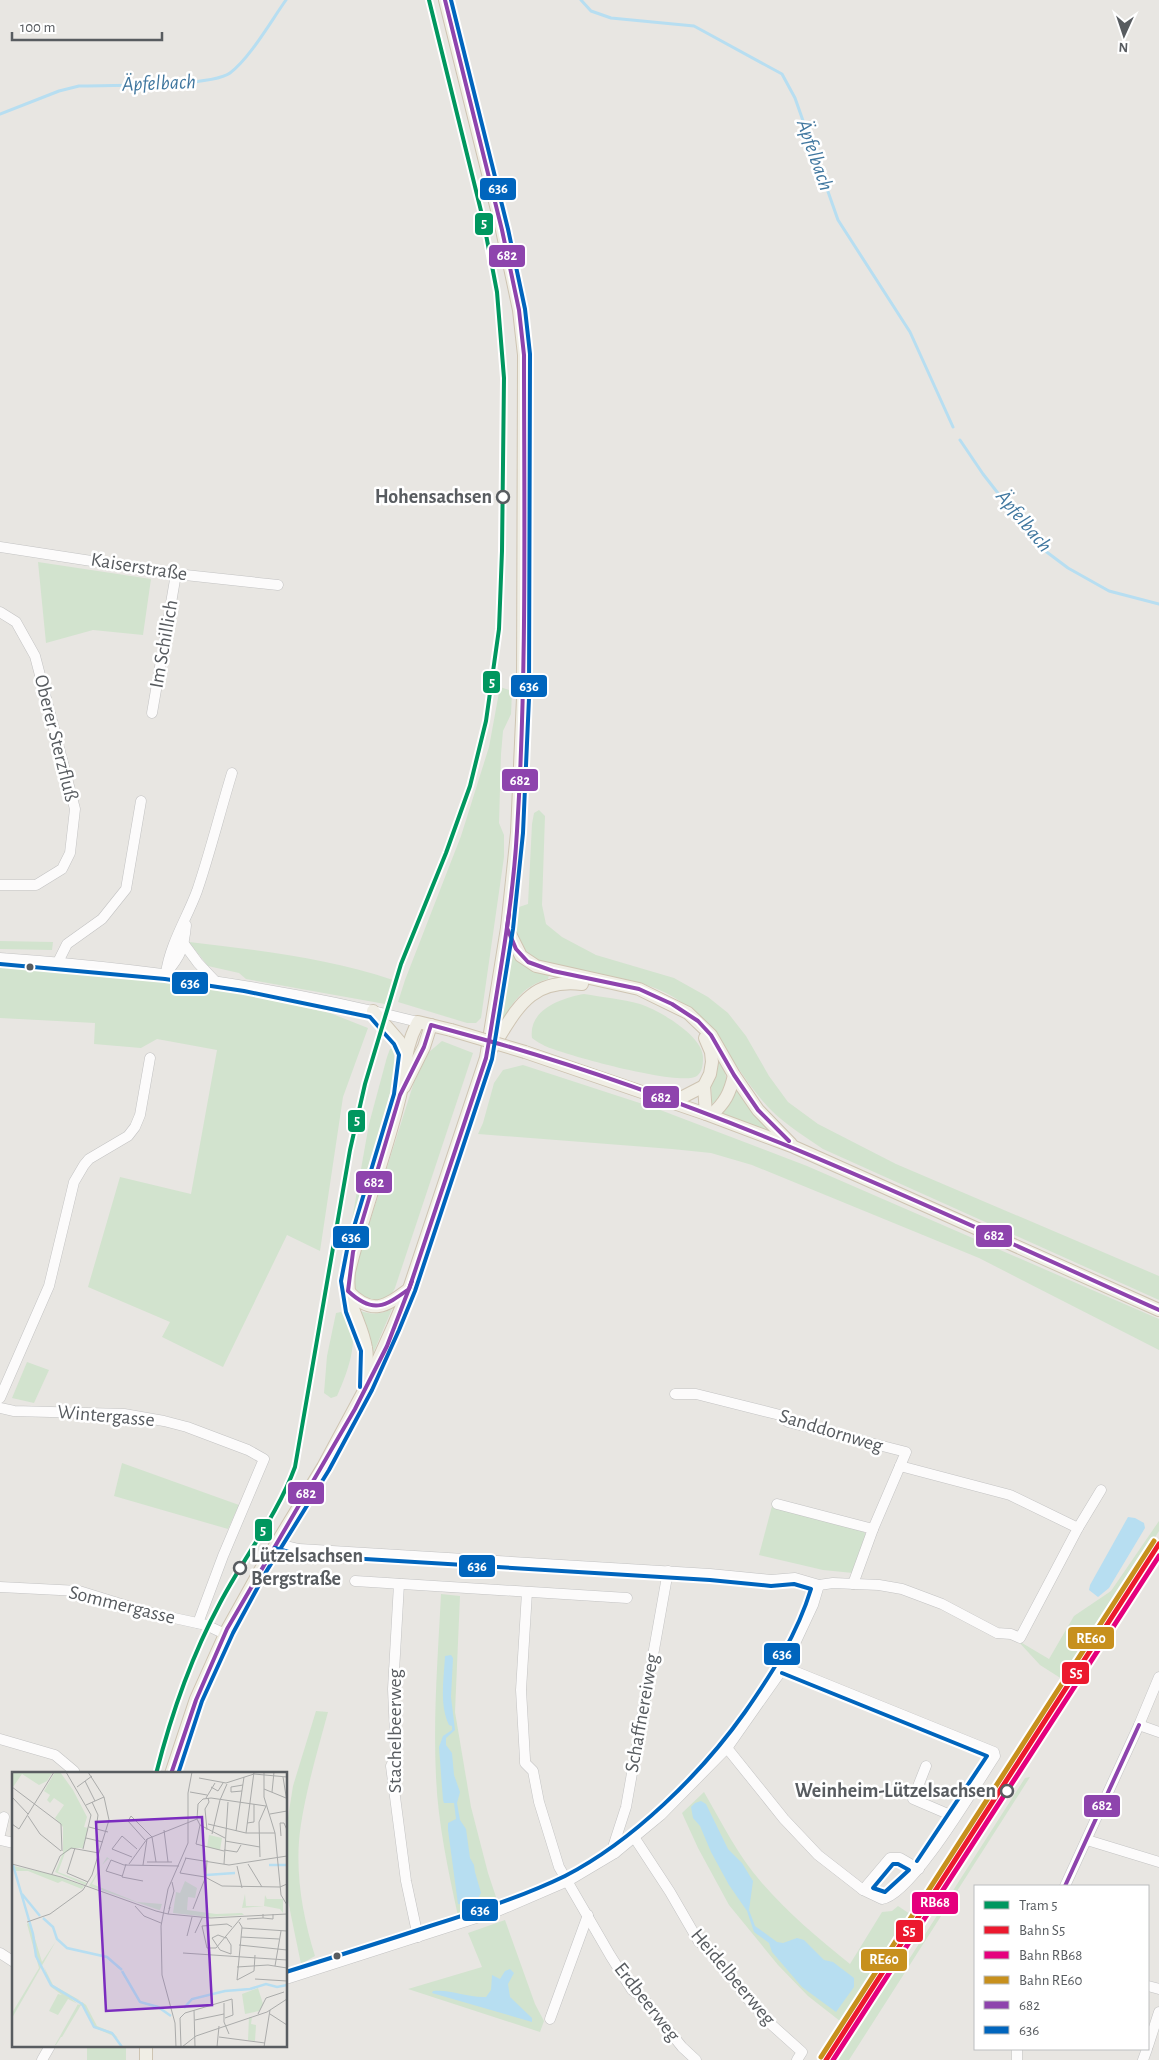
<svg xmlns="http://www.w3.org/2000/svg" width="1159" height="2060" viewBox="0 0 1159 2060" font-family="'Alegreya Sans',sans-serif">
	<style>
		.green { fill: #d2e3ce }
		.water { fill: #b7def1 }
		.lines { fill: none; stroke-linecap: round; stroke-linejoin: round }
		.stream { stroke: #b7def1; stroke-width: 3 }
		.minor-casing { stroke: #c3c3c3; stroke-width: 11 }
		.major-casing { stroke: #cec4b2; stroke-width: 14 }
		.minor { stroke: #fcfbfb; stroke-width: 10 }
		.major { stroke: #f0eee5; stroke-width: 12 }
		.major-bridge-casing { stroke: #cec4b2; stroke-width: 14; stroke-linecap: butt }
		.major-bridge { stroke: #f0eee5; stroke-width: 12 }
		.bus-1-casing { stroke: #fff; stroke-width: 8 }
		.bus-2-casing { stroke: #fff; stroke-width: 8 }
		.bus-1 { stroke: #8e44ad; stroke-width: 4 }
		.bus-2 { stroke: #0065bd; stroke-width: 4 }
		.rail-1-casing { stroke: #fff; stroke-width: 9 }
		.rail-2-casing { stroke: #fff; stroke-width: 9 }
		.rail-3-casing { stroke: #fff; stroke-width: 9 }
		.rail-1 { stroke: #ec192e; stroke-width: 5 }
		.rail-2 { stroke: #e5007d; stroke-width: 5 }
		.rail-3 { stroke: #c7901d; stroke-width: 5 }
		.tram-1-casing { stroke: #fff; stroke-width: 8 }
		.tram-1 { stroke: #00975f; stroke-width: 4 }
		.stop-dot { fill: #fff; stroke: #585c60; stroke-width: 2.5 }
		.bus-dot { fill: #585c60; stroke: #fff; stroke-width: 2 }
		.labels { text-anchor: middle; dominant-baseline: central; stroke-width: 5; stroke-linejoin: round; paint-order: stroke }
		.stop-label { font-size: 20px; font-weight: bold; fill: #585c60; stroke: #fff; text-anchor: end }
		.street-label { font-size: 20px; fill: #585c60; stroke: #fff }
		.water-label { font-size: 21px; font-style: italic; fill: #40779f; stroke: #fff }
		.inset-river { fill: none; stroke: #b7def1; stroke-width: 2.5 }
		.inset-road { fill: none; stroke: #aaabaa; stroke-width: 1 }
		.view { fill: #7b2cbf; fill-opacity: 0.15; stroke: #7b2cbf; stroke-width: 2.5 }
		.inset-edge { fill: none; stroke: #585c60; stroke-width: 2.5 }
		.line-badge { stroke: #fff; stroke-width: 2 }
		.badge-label { font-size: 14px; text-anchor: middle; font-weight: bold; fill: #fff }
	</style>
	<rect width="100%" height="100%" fill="#e8e6e2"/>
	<g class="green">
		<polygon points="38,562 151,579 143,635 93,630 46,643"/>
		<polygon points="500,687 512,691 511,714 503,731 501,754 499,823 504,835 504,857 481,1018 476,1023 467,1023 398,1002 405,980 461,836 489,747"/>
		<path d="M539 810 545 816 542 905 546 924 562 937 596 955 674 978 708 997 728 1013 746 1036 769 1076 788 1102 818 1124 896 1164 1159 1276V1300L823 1149C801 1134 778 1120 761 1099 731 1063 716 1024 675 998 641 977 596 975 557 967L543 963 526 953 514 928 516 908 528 904 532 824 534 813Z"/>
		<polygon points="0,941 53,942 52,950 0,949"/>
		<path d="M189 942C257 950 327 958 393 980L385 1004 246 979 239 973 208 966Z"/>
		<path d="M511 949C521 965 530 971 549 975L548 979C521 986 510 1006 497 1030Z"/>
		<polygon points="0,965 75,971 205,986 330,1013 368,1028 343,1097 320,1251 287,1235 223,1367 162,1337 170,1322 88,1287 120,1177 191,1194 217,1050 157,1039 141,1048 94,1044 95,1023 0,1018"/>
		<path d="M584 994C602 997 622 999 640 1004 659 1010 705 1037 703 1059 703 1065 702 1072 697 1076 681 1087 565 1055 545 1046 541 1044 536 1041 532 1038 528 1010 561 998 584 994Z"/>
		<polygon points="442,1041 473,1053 395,1288 390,1297 374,1303 356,1294 354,1286 354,1272 414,1082 428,1053"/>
		<polygon points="393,1048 396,1071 345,1259 369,1124 387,1057 390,1049"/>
		<path d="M716 1053C727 1075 734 1085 712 1104L711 1082Z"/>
		<polygon points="523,1065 655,1108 807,1166 1159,1319 1159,1350 979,1258 752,1165 711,1153 672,1149 478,1134 483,1123 494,1083 503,1070"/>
		<path d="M736 1086 775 1134 720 1114C729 1106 733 1098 736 1086Z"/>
		<path d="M354 1309C368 1314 378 1316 392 1309L372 1356Z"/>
		<path d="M341 1312C344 1316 348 1321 350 1325 359 1344 345 1378 337 1396L331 1398 324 1393 327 1356 336 1313Z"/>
		<polygon points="27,1362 49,1370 34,1403 12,1398"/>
		<polygon points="122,1463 239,1505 228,1529 114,1496"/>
		<polygon points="772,1506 863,1530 867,1537 853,1573 823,1570 759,1555"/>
		<path d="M1159 1521V1531L1119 1595C1110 1599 1107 1604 1106 1613L1062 1679 1040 1665 1017 1640 1049 1659 1074 1616 1111 1591Z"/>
		<path d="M441 1594 460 1596 455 1712 471 1807 488 1873 498 1903 458 1916C448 1870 438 1823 436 1777 433 1716 438 1655 441 1594Z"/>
		<path d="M316 1711 328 1712C318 1749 307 1786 301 1824 294 1868 302 1914 315 1956L301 1964 287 1896 286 1830 293 1786Z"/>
		<polygon points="1030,1777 849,2060 836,2060 900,1961 906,1964 1025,1778"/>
		<path d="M704 1792C722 1823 738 1856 762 1883 788 1913 819 1939 850 1964L882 1912 892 1911 898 1906 910 1914 840 2021 808 1996 778 1965 729 1905 698 1848 682 1813Z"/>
		<polygon points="505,1920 535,2004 544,2021 540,2032 408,1989 482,1967 468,1933"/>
		<rect x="87" y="2046" width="39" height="14"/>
	</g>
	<g class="water">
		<polygon points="1128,1517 1135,1518 1144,1523 1145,1528 1109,1588 1098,1597 1089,1590 1090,1585"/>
		<path d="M451 1655 453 1658 451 1697 455 1730 446 1738V1745L452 1753 454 1775 460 1792 457 1803 460 1820 466 1829 470 1858 474 1865 475 1872 481 1893 475 1903 471 1905 458 1904 448 1830V1823L456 1819 454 1803H444L443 1800 439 1747 443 1736 452 1730V1726L449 1725C439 1705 444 1678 445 1656Z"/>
		<polygon points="701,1801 706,1804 728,1849 742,1863 753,1881 749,1910 755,1926 777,1942 783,1943 797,1938 804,1940 824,1960 833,1962 854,1978 854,1987 836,2012 802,1987 772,1952 769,1943 754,1932 747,1911 729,1885 711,1852 700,1826 693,1818 691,1807 695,1803"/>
		<path d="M510 1969 514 1973 508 1984 510 1997 532 2018V2022L432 1993 433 1991C451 1989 468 1998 486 1997L491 1990 492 1975 500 1979 505 1971Z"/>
	</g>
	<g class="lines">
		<g class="stream">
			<polyline points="581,0 591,11 611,18 694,26 782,74 795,98 838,220 910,332 953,427"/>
			<path d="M0 114 59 91 79 86C108 85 211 87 230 73 250 58 271 21 286 0"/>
			<polyline points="960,440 983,474 1040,547 1068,568 1109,591 1159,604"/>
		</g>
		<g class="minor-casing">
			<g id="minor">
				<polyline points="0,547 176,574 278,585"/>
				<polyline points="0,612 16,622 35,656 75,809 70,853 62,869 36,885 0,885"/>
				<polyline points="152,713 176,574"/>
				<polyline points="184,944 198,963 214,980"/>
				<path d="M0 958C142 968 281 987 418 1022"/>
				<polyline points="58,962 67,944 102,919 126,889 141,801"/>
				<path d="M166 973C170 944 187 918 197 891 210 853 220 812 232 773"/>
				<path d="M166 973C181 956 184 947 186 925"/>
				<polyline points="675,1394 696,1394 780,1415 788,1422 906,1452 873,1529 853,1584"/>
				<polyline points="0,1398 49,1286 74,1182 84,1165 89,1159 128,1136 135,1127 140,1115 150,1058"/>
				<polyline points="0,1408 14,1411 124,1414 164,1421 187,1427 248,1450 264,1459 223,1556 198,1623"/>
				<polyline points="777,1504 873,1529"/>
				<polyline points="1078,1528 1101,1490"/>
				<polyline points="278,1542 286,1546 299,1549 710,1574 771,1580 795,1578 819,1585 833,1583 879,1585 902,1589 942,1604 997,1633 1011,1634 1020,1638 1078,1528 1010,1495 900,1466"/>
				<polyline points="355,1581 627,1598"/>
				<polyline points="399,1584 393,1689 396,1757 391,1766 406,1881 418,1937"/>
				<polyline points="0,1587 79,1591 147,1612 206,1625 225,1634"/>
				<polyline points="527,1592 521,1690 525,1759 525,1763 533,1771 539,1802 559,1867 610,1955 632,1990 642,1997 682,2047 696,2060"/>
				<polyline points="1139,1725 1159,1732"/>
				<polyline points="0,1739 55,1755 74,1771 72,1774"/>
				<path d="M727 1748 784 1819 818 1855 863 1890 882 1899C911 1896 977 1783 995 1756L994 1752 784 1667"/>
				<polyline points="926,1766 913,1799 955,1817"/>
				<polyline points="0,1834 4,1817"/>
				<polyline points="634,1837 670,1892 699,1942 712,1951 747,1998 773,2026 802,2052 797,2060"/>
				<polyline points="0,1840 14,1843"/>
				<polyline points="1087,1840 1159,1862"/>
				<polyline points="615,1853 614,1844 626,1807 668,1571"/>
				<polyline points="1065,1886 1139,1725 1159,1677"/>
				<polyline points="863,1890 890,1858 900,1858 919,1869"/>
				<polyline points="0,1953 14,1962"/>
				<polyline points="286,1979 498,1911 568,1881 615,1853 661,1815 727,1748 784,1667 813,1605 819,1585"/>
				<polyline points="1148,1986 1159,1989"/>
				<polyline points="550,2019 588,1915"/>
				<polyline points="1148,2046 1159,2012"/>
				<polyline points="42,2060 50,2046"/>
				<polyline points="1017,2060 1017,2049"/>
				<polyline points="1143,2060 1147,2049"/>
			</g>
		</g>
		<g class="major-casing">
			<g id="major">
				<polyline points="507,928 521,956 536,966 639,989 688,1013 711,1035 734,1075 758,1110 791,1144"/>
				<polyline points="373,1011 399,1041 405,1054"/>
				<polyline points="705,1038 711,1052 712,1062 710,1074 704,1086 706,1114"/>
				<path d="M490 1051C516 1012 527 978 582 984"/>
				<polyline points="525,1052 706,1114 794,1147 1159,1310"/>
				<polyline points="404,1087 424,1047 431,1025"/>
				<polyline points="673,1102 704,1086"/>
				<path d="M711 1115C725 1103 730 1093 734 1075"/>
				<path d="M348 1291C372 1316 385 1307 409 1289"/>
				<path d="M366 1380C366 1369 368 1358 366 1348 361 1319 345 1305 349 1272 363 1213 386 1155 400 1096 407 1066 403 1051 418 1022L451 1030"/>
				<polyline points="171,1774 196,1699 227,1630 261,1569 323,1467 366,1387 393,1327 409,1289 486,1058 507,928 517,833 523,698 524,355 519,310 502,230 445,0"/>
				<polyline points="146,2060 146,2046"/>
			</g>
		</g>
		<use href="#minor" class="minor"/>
		<use href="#major" class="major"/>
		<g class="major-bridge-casing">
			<polyline id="major-bridge" points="451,1030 525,1052"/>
		</g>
		<use href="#major-bridge" class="major-bridge"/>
		<g class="bus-1-casing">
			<g id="bus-1">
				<path d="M445 0 502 230 519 310 524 355C524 514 527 673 517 831 513 902 500 972 489 1041"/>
				<polyline points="509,914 507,928 516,949 528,962 553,971 639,989 672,1004 698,1021 711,1035 734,1075 758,1110 789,1141"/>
				<path d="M431 1025 489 1041 486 1058 409 1289C384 1307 373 1314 348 1291L353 1252 400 1095 424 1047Z"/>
				<path d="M489 1041C721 1106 940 1212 1159 1310"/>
				<polyline points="171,1774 196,1700 227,1629 355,1409 387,1346 412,1281"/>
				<polyline points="1065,1886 1139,1725"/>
			</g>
		</g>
		<g class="bus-2-casing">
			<g id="bus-2">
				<polyline points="0,964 165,979 244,991 370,1017 384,1033 394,1044 399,1055 394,1094 347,1250 341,1281 346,1312 361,1351 360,1387"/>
				<path d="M275 1548 299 1555 710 1580 771 1586 794 1584 811 1589C797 1635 772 1673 745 1712 701 1774 633 1841 565 1876 522 1897 476 1912 430 1926 382 1942 334 1957 286 1972"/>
				<polyline points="782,1673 987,1756 917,1861"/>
				<polyline points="178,1774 202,1701 233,1633 266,1572 329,1470 372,1390 399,1330 415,1291 492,1059 513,929 523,833 529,698 530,354 525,309 508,229 451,0"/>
				<polygon points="893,1864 898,1864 909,1870 885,1892 873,1888"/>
			</g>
		</g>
		<use href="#bus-1" class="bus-1"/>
		<use href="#bus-2" class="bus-2"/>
		<g class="rail-1-casing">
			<polyline id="rail-1" points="826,2060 1159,1544"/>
		</g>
		<g class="rail-2-casing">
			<polyline id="rail-2" points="833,2060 1159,1556"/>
		</g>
		<g class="rail-3-casing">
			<polyline id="rail-3" points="821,2057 1154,1541"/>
		</g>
		<use href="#rail-1" class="rail-1"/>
		<use href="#rail-2" class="rail-2"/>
		<use href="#rail-3" class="rail-3"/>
		<g class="tram-1-casing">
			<path id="tram-1" d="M156 1774C171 1715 191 1657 220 1603 244 1557 277 1516 295 1467L350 1150 365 1084 401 964 446 853 470 786 486 721 499 629 502 551 504 378 497 292 483 219 429 0"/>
		</g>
		<use href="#tram-1" class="tram-1"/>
	</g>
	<g class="stop-dot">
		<circle cx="503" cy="497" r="6"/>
		<circle cx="240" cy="1568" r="6"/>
		<circle cx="1007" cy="1791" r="6"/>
	</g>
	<g class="bus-dot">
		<circle cx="30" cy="967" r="4.5"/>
		<circle cx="337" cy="1956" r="4.5"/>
	</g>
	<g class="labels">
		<g class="stop-label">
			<text x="492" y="497">Hohensachsen</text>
			<text x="251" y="1556" text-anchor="start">Lützelsachsen<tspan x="251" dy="23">Bergstraße</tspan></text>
			<text x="996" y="1791">Weinheim-Lützelsachsen</text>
		</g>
		<g class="street-label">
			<text transform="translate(139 567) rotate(9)">Kaiserstraße</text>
			<text transform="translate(164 644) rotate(-80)">Im Schillich</text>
			<text transform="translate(56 738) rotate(76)">Oberer Sterzfluß</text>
			<text transform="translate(106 1416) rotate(5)">Wintergasse</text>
			<text transform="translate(831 1431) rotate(17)">Sanddornweg</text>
			<text transform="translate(122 1605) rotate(14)">Sommergasse</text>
			<text transform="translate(642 1713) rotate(-80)">Schaffnereiweg</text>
			<text transform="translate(395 1731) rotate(-90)">Stachelbeerweg</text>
			<text transform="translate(733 1977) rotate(50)">Heidelbeerweg</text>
			<text transform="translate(647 2002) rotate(52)">Erdbeerweg</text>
		</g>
		<g class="water-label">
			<text transform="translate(159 83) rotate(-2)">Äpfelbach</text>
			<text transform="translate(815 155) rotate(71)">Äpfelbach</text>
			<text transform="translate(1024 521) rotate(50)">Äpfelbach</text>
		</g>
	</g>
	<g transform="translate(12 1772)">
		<rect width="275" height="275" fill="#e8e6e2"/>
		<path d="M0 0H41L35 9 27 13 10 2 1 15ZM43 0H48L61 18 75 45 72 55 76 56 71 76H61L53 81 46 100 75 111 73 113 43 100 51 81V55L43 46 52 33 42 26 38 31 35 28 38 23 32 19ZM197 63 210 66 208 78 195 75ZM95 85 99 88 96 87 90 93 80 112 125 130 150 132 148 138H147L77 114ZM2 94 42 103 72 114 70 117 50 109 46 111 16 99H4ZM173 109 185 116 183 126 176 125 175 138 204 142 230 141 232 143 196 145 161 141 164 120 168 121ZM233 122 234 134H252L253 123 255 127H271V141L268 137 252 134 230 136ZM18 150 30 190 44 169 0 246V241L27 196 15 152ZM32 195 41 213 69 229 57 225 67 233 70 230 74 233 85 254 100 260 106 266 81 255 74 238 69 233 50 265H49L44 273H43L66 232 56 227 46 243 37 239 46 222 50 223 39 215ZM246 216 251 232 247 239 233 242 230 222ZM237 245H240L239 252 244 253 243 269 236 268Z" fill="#d2e3ce"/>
		<path class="inset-river" d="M1 93 21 162 24 184 39 213 70 232 82 255 100 261 110 275M257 93H275M194 103 223 101M10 122 28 144M31 146 41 155 45 167 55 176 95 185 110 198M110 199 128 230 146 235 159 244M238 217 254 212 265 215 275 213M172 236 180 227 213 219 238 217"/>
		<path class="inset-road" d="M54 0 79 43 71 77M252 0V25L263 61 269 123 275 133M271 5 275 30M187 6 214 11 242 2 275 5M73 9 83 29M0 15 49 52 50 79M65 15 80 4M199 15 206 19 211 11M252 17 274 26M230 19 219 20V15L231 13M178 20 195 23M260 20 262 0M0 25 16 42M194 26 203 11M80 30 86 43 84 57M74 33 92 25M258 42 275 39M16 44 28 62 49 79M185 47 188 53 184 72 212 79M235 51 242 50V32M0 52 7 57 42 0M196 52 234 61H263M188 53 213 66M77 55 96 60M152 58 156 90M195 58 193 37 197 30 196 26M224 59 232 5M234 61 242 0M200 62 208 28 215 12M269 64 268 51H272L275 58M74 66 91 70M133 68 116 49 119 44 140 65 144 90M213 69 248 75M63 76 55 101 76 110M212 78 225 80 229 73M120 85 100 77 110 64 125 77M248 85 247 50 254 34M173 86 217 93 275 84M174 86 168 101 193 105 210 114 268 115 275 112M135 90H160M0 92 49 105 144 139 156 142 158 135M114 92 110 105 131 109M117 92 135 67 185 47 186 32 191 27 199 26 254 34M212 92 216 30M236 92 250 115M131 93 135 67M225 94 230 116M40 102 48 84 59 76 87 81M110 104 94 99 99 88 112 93 167 94M123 134 132 144 149 151M157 137 162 119 160 110M181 137 194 104 195 88M156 142 199 146 275 142M251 146 261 147V142M235 147 251 146V142M15 150 38 142 71 118 80 103 97 48 92 25 76 0M227 150 230 155 225 208 242 199 243 183M220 155 215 152 190 154 195 176H204L229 146M230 156 275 159M183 161 190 146M175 164 180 145M214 165 219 173V182M229 165 267 167M214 166 206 163 200 166 208 178 219 182M227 173 275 178M171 181 275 188M263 194 269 159M225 195 256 193 275 196M243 207 275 209M212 231V250L217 262M182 238 183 275M246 242 254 226 272 220M258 242 275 253M183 248 212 242M207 265 253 271M164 275 163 251 150 203 149 154 156 117 176 71V21L180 0M169 275 168 246 173 241 220 227 221 243 213 246M170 275 184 264 255 240 275 227M205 275 207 254M252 275 258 238"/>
		<path class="view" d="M190 45 200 233 94 239 84 50Z"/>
		<rect width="275" height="275" class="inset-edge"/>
	</g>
	<g class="line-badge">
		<rect x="479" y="177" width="38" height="24" rx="5" fill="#0065bd"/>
		<rect x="474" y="212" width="20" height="24" rx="5" fill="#00975f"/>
		<rect x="488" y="244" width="38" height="24" rx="5" fill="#8e44ad"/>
		<rect x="482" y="670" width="19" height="24" rx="5" fill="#00975f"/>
		<rect x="510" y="674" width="38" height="24" rx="5" fill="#0065bd"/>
		<rect x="501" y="768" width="38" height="24" rx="5" fill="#8e44ad"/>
		<rect x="171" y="971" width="38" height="24" rx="5" fill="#0065bd"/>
		<rect x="642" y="1085" width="38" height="24" rx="5" fill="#8e44ad"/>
		<rect x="347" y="1109" width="19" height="24" rx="5" fill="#00975f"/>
		<rect x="355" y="1170" width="38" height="24" rx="5" fill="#8e44ad"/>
		<rect x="975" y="1224" width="38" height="24" rx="5" fill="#8e44ad"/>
		<rect x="332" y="1225" width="38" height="24" rx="5" fill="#0065bd"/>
		<rect x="287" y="1481" width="38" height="24" rx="5" fill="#8e44ad"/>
		<rect x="254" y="1518" width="19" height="24" rx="5" fill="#00975f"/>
		<rect x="458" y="1554" width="38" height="24" rx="5" fill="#0065bd"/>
		<rect x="1067" y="1626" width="48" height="24" rx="5" fill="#c7901d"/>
		<rect x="763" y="1642" width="38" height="24" rx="5" fill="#0065bd"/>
		<rect x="1061" y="1661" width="29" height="24" rx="5" fill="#ec192e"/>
		<rect x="1083" y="1794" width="38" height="24" rx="5" fill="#8e44ad"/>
		<rect x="911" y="1891" width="48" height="24" rx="5" fill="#e5007d"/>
		<rect x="461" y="1898" width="38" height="24" rx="5" fill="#0065bd"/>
		<rect x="895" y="1919" width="29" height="24" rx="5" fill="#ec192e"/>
		<rect x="860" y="1948" width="48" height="24" rx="5" fill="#c7901d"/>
	</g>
	<g class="badge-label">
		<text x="498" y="193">636</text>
		<text x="484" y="228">5</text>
		<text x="507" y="260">682</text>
		<text x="492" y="687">5</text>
		<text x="529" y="691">636</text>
		<text x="520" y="785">682</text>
		<text x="190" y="988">636</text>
		<text x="661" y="1102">682</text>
		<text x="357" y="1125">5</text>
		<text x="374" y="1187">682</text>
		<text x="994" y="1240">682</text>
		<text x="351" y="1242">636</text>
		<text x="306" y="1498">682</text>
		<text x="263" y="1535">5</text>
		<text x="477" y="1571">636</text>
		<text x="1091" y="1643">RE60</text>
		<text x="782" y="1659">636</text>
		<text x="1076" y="1678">S5</text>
		<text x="1102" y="1810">682</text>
		<text x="935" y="1907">RB68</text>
		<text x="480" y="1915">636</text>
		<text x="909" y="1936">S5</text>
		<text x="884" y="1964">RE60</text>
	</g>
	<rect x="974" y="1885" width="175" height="165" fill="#ffffff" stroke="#bcbebf"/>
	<rect x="984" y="1901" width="25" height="8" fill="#00975f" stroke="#bcbebf"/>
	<text x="1019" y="1910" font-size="15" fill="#585c60">Tram 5</text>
	<rect x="984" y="1926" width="25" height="8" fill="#ec192e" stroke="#bcbebf"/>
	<text x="1019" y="1935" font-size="15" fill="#585c60">Bahn S5</text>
	<rect x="984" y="1951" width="25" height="8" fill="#e5007d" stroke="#bcbebf"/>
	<text x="1019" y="1960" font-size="15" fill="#585c60">Bahn RB68</text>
	<rect x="984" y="1976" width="25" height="8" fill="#c7901d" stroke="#bcbebf"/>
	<text x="1019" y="1985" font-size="15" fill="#585c60">Bahn RE60</text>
	<rect x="984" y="2001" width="25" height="8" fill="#8e44ad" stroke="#bcbebf"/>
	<text x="1019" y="2010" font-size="15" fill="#585c60">682</text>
	<rect x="984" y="2026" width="25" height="8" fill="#0065bd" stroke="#bcbebf"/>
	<text x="1019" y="2035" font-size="15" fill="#585c60">636</text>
	<g transform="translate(1124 35) rotate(183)" stroke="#ffffff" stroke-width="4" paint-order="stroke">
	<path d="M0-4L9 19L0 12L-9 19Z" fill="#585c60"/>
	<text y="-8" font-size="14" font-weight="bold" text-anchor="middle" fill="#585c60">N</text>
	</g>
	<path d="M12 32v8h150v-8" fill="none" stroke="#585c60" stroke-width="2.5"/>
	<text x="20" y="32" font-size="15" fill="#585c60" stroke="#ffffff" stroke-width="4" paint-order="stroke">100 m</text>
</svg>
